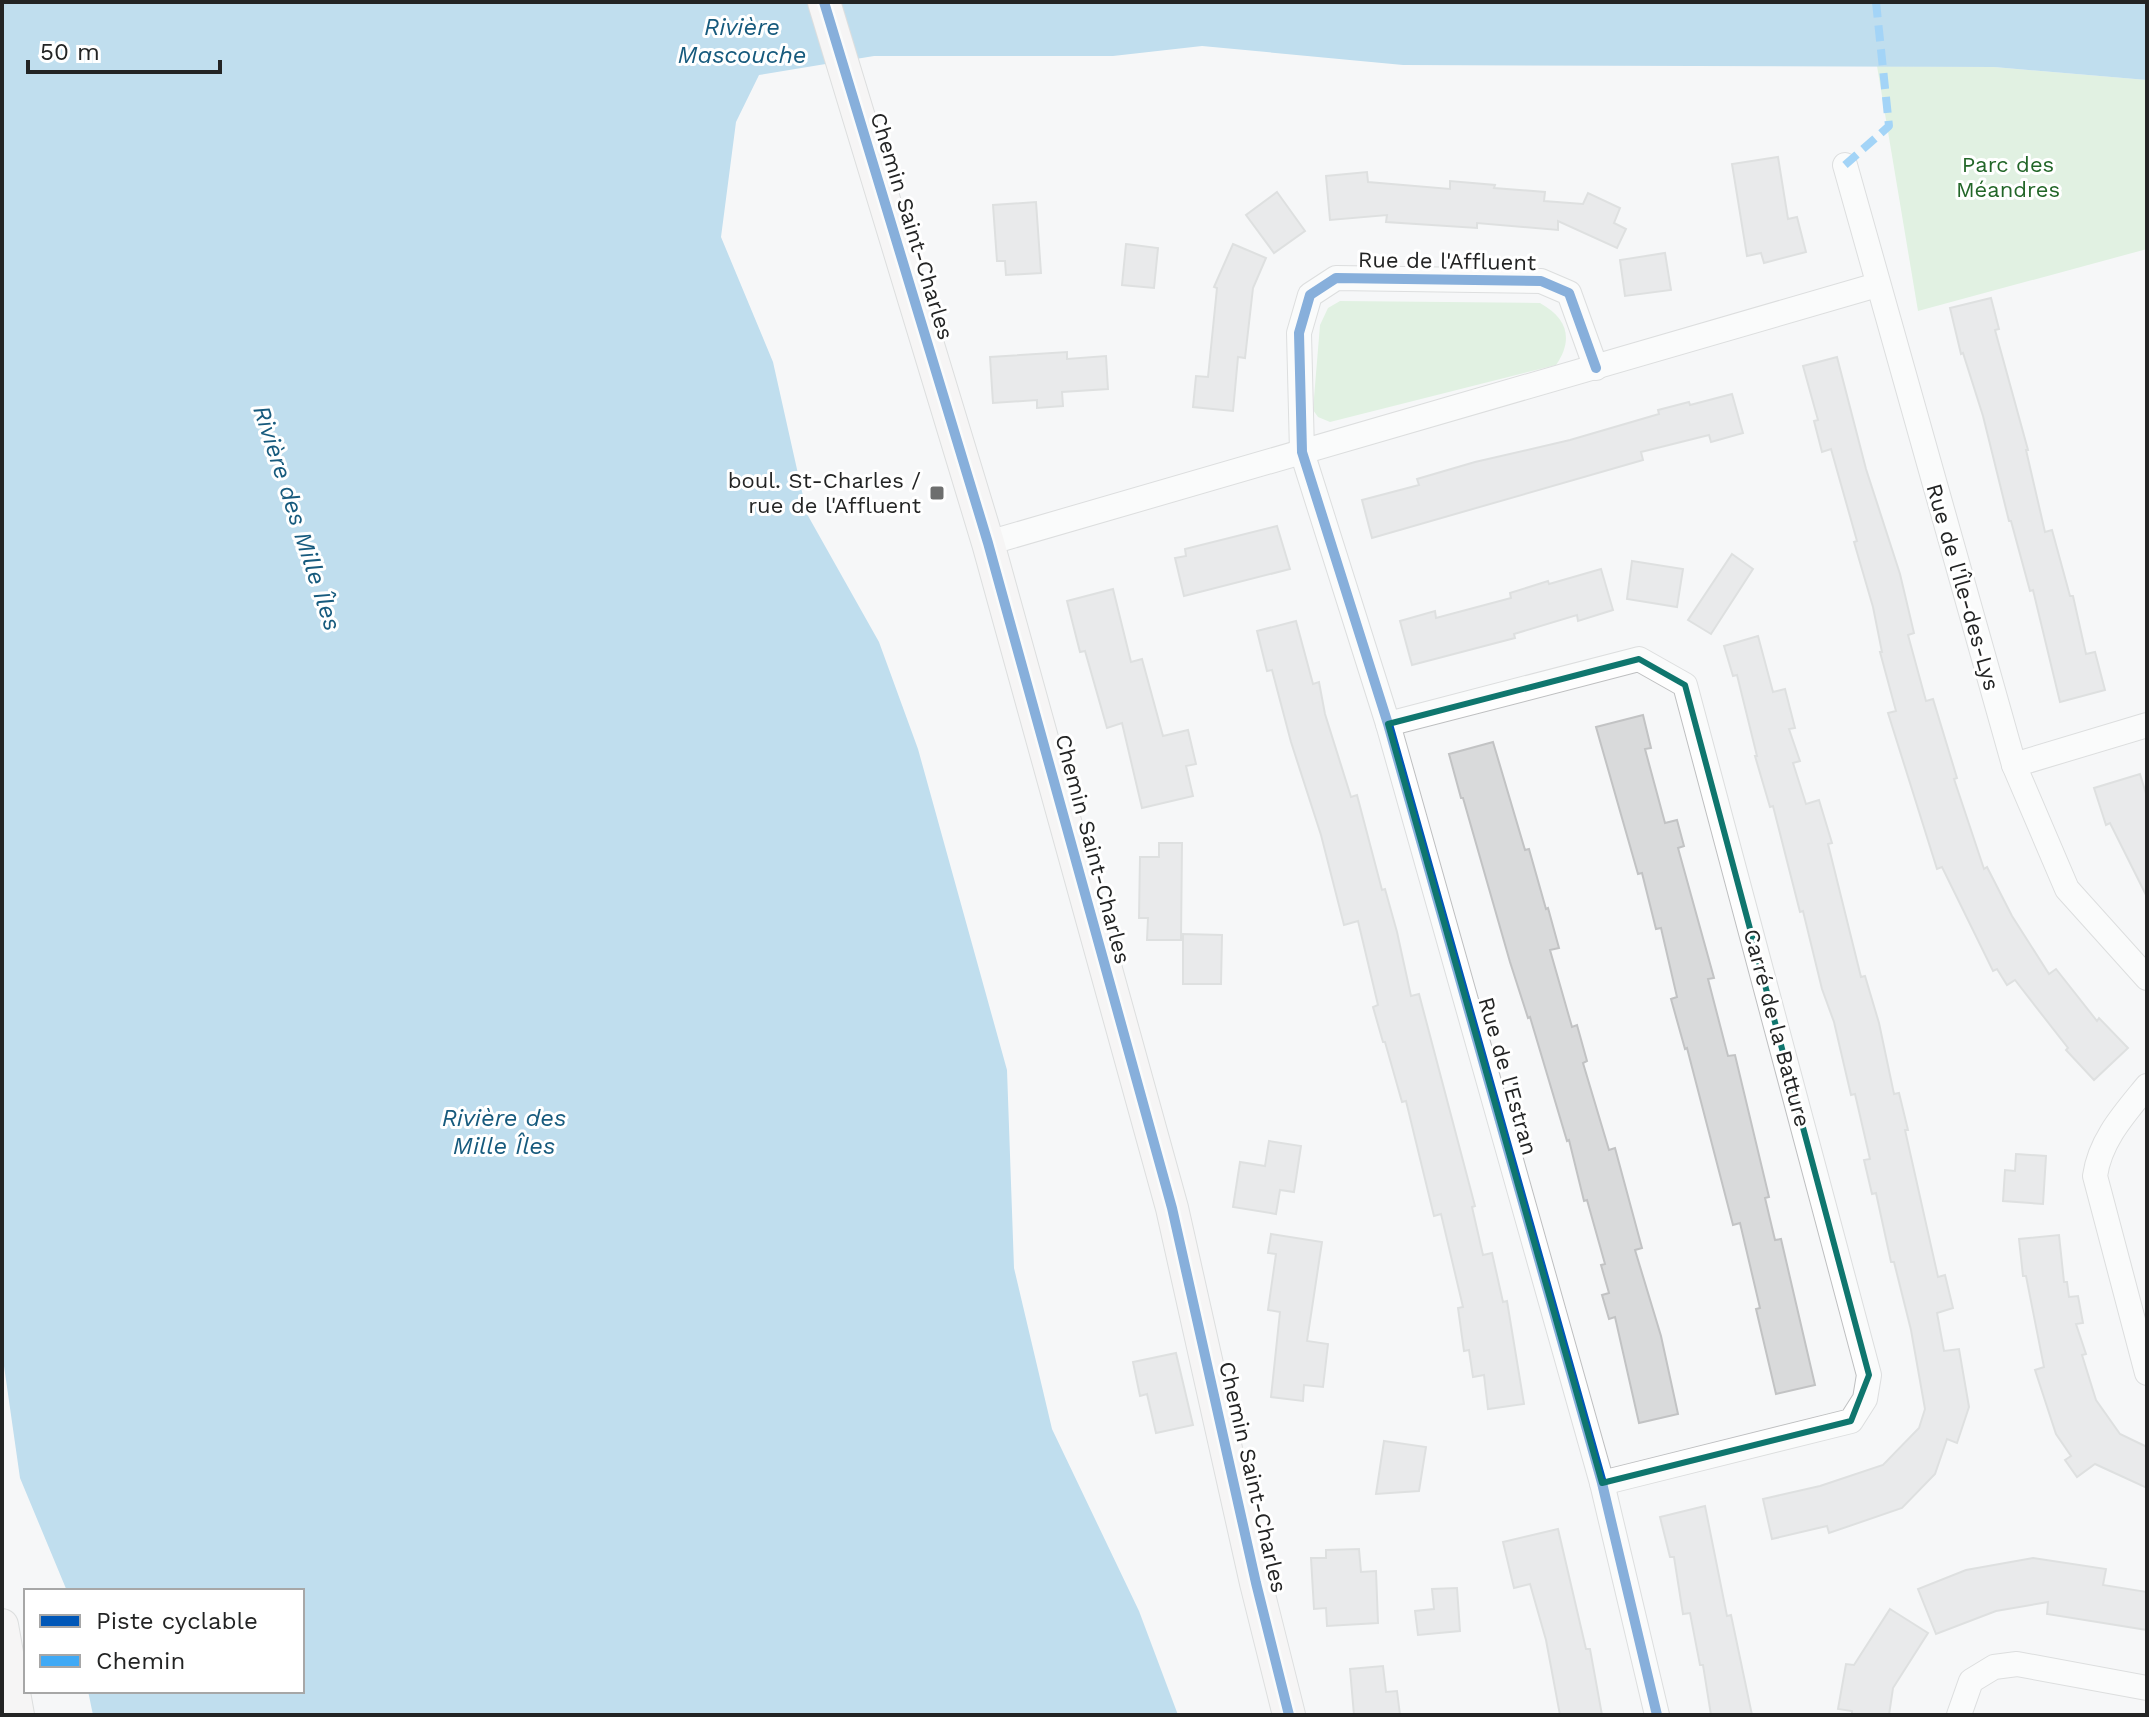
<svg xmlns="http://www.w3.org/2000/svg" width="2149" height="1717" viewBox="0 0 2149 1717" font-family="'Work Sans',sans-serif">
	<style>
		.green { fill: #c7e9c8 }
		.water { fill: #7fbee3 }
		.building { fill: #d9dadb; stroke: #c2c3c4; stroke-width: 2 }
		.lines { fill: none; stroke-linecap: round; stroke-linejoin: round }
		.street-casing { stroke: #bebfc0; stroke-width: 26 }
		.secondary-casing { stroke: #bebfc0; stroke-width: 34 }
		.street { stroke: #fefefe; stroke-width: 24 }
		.secondary { stroke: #f5f2f1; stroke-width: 32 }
		.quiet { stroke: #3fa9f5; stroke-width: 8; stroke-dasharray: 16 8; stroke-linecap: butt }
		.cycleway-casing { stroke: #fff; stroke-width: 15 }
		.cycleway { stroke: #0057b8; stroke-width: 10 }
		.marked { fill: none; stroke: #0f766e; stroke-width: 6; stroke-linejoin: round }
		.poi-dot { fill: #6d6e6e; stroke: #fff; stroke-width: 3 }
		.labels { text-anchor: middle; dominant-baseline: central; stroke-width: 6; stroke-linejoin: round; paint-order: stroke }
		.park-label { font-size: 22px; fill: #226628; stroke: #fff }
		.street-label { font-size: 22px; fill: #232424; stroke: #fff }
		.poi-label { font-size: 22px; fill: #232424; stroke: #fff; text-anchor: end }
		.water-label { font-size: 24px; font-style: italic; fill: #165a7d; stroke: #fff }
	</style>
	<rect width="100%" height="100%" fill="#f6f7f8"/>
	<g class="green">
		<polygon points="1877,66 1994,67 2147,80 2147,249 1918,311"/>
		<path d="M1340 301 1540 303C1567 318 1574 339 1556 365L1330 422 1318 417 1313 410 1320 325 1328 308Z"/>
	</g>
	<polygon class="water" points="2,2 2147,2 2147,80 1994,67 1403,65 1202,46 1113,56 874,56 759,75 736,122 721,237 773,362 807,514 879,642 918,749 1007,1070 1014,1268 1052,1429 1139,1611 1178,1715 93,1715 88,1691 302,1691 302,1591 67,1591 20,1478 2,1352"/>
	<g class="building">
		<polygon points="1778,157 1788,219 1797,217 1806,252 1764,263 1761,253 1747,256 1732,164"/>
		<polygon points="1367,172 1368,182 1450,189 1450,181 1495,185 1494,188 1545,192 1544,201 1583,204 1588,193 1620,208 1614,223 1626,229 1617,248 1558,221 1558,230 1477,223 1477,228 1386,222 1387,215 1330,220 1326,176"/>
		<polygon points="1277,192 1305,231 1274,253 1246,215"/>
		<polygon points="1036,202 1041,273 1006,275 1005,261 997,261 993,205"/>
		<polygon points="1126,244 1158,248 1154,288 1122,285"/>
		<polygon points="1233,244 1266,258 1253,288 1245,358 1238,357 1233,411 1193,407 1196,376 1208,377 1217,288 1214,287"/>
		<polygon points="1665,253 1671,290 1625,296 1620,260"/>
		<polygon points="1991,298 1999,329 1995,330 2028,450 2026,450 2045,532 2052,530 2070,596 2073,596 2086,654 2095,652 2105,690 2060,702 2033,590 2030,591 2011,521 2009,521 1983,416 1963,353 1961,354 1950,308"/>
		<polygon points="1067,352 1067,359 1106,356 1108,389 1062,392 1063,406 1037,408 1037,400 993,403 990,357"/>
		<polygon points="1837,357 1866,469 1900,574 1914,633 1908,635 1926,701 1933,699 1957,778 1954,779 1984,869 1987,867 2012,916 2049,974 2056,969 2097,1021 2099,1018 2128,1048 2094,1080 2066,1050 2068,1048 2015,980 2007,985 1997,969 1993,971 1942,867 1937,869 1888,713 1896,711 1880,652 1882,652 1873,607 1854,542 1857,541 1831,449 1822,452 1814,421 1818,420 1803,366"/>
		<polygon points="1732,394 1743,433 1711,442 1709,435 1641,452 1643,460 1372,538 1362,500 1419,485 1417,479 1475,462 1570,440 1659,414 1658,410 1689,402 1690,405"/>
		<polygon points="1277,526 1290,569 1184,596 1175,558 1186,556 1185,549"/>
		<polygon points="1732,554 1753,569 1711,634 1688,620"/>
		<polygon points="1632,561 1683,569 1677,607 1627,599"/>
		<polygon points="1601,569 1613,610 1578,621 1577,615 1514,634 1515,638 1412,665 1400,621 1435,611 1436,618 1511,598 1510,593 1548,581 1549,584"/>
		<polygon points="1113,589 1131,662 1142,659 1163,736 1188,730 1196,764 1186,766 1193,796 1142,808 1122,723 1107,728 1085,651 1080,652 1067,601"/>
		<polygon points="1296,621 1313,684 1319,682 1325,714 1351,797 1357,795 1382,890 1385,889 1397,932 1411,996 1419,994 1475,1206 1472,1207 1483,1255 1492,1253 1503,1302 1507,1301 1524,1404 1488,1409 1484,1375 1473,1377 1469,1350 1464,1351 1458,1308 1463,1307 1441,1214 1434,1216 1406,1101 1402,1102 1385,1042 1383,1042 1373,1007 1378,1005 1358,921 1344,925 1321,835 1291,742 1272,670 1267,671 1257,631"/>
		<polygon points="1758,636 1773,692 1785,689 1795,728 1789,729 1800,761 1793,763 1806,804 1819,800 1832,843 1828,844 1861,977 1865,976 1879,1023 1894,1094 1899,1093 1908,1130 1905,1130 1938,1277 1945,1275 1953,1308 1937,1313 1944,1351 1959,1349 1969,1407 1957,1443 1947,1439 1935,1474 1902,1508 1829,1533 1827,1526 1772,1539 1763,1499 1820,1486 1883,1465 1919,1428 1925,1409 1911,1330 1894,1262 1891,1262 1876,1193 1872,1194 1864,1160 1870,1159 1855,1094 1851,1095 1834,1022 1822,989 1803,911 1800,912 1773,806 1770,807 1755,756 1757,756 1737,675 1733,676 1724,646"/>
		<polygon points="1643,715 1651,748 1645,749 1665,823 1677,820 1684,846 1678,848 1714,978 1708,979 1728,1056 1735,1055 1769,1197 1765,1198 1775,1240 1781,1239 1815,1385 1776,1394 1756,1309 1760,1308 1740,1223 1733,1225 1687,1048 1685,1049 1671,999 1677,997 1661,928 1656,929 1642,873 1638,874 1596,727"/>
		<polygon points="1493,742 1525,850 1529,849 1546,909 1548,908 1559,948 1550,950 1572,1027 1577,1025 1587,1061 1583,1063 1609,1150 1615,1148 1642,1248 1635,1250 1661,1336 1678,1414 1639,1423 1615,1317 1609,1319 1602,1295 1609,1293 1601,1265 1605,1264 1587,1200 1584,1201 1569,1140 1567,1141 1530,1017 1528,1018 1510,962 1463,798 1461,798 1449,754"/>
		<polygon points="2140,774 2147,797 2147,897 2110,823 2106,825 2094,788"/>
		<polygon points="1159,843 1182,843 1181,940 1147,940 1148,918 1139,918 1140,857 1159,857"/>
		<polygon points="1183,934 1222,935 1221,984 1183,984"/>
		<polygon points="1269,1141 1301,1146 1294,1192 1280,1190 1276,1214 1233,1207 1240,1162 1265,1166"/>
		<polygon points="2016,1154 2046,1156 2043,1204 2003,1201 2005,1170 2015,1171"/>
		<polygon points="1271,1234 1322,1242 1307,1341 1328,1344 1323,1387 1304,1385 1303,1401 1271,1397 1280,1312 1268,1310 1276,1254 1268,1253"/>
		<polygon points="2059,1235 2064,1282 2067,1282 2069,1297 2078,1296 2083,1323 2076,1324 2086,1354 2082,1355 2096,1400 2120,1434 2147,1447 2147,1488 2095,1464 2077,1477 2065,1460 2071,1456 2056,1434 2035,1370 2044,1367 2026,1276 2023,1276 2019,1239"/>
		<polygon points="1176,1353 1193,1425 1156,1433 1147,1394 1140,1396 1133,1362"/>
		<polygon points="1384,1441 1426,1447 1419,1491 1376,1494"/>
		<polygon points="1705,1506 1727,1616 1731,1615 1752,1715 1711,1715 1703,1665 1700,1665 1690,1613 1683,1614 1674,1557 1670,1557 1660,1517"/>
		<polygon points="1558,1529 1586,1649 1590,1649 1602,1715 1560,1715 1546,1640 1530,1584 1514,1588 1503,1542"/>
		<polygon points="1359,1549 1361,1572 1376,1571 1378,1623 1327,1626 1326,1608 1314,1609 1311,1558 1326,1558 1326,1550"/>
		<polygon points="2033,1558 2106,1569 2103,1585 2147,1592 2147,1630 2047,1614 2048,1602 1996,1611 1936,1634 1918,1589 1966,1570"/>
		<polygon points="1457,1588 1460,1631 1418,1635 1415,1611 1434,1609 1432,1589"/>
		<polygon points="1890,1609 1928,1633 1893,1688 1889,1715 1852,1715 1852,1711 1838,1709 1846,1664 1854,1665"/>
		<polygon points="1383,1666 1386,1692 1397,1691 1400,1715 1354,1715 1350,1669"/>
	</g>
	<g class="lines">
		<g class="street-casing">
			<g id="street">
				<polyline points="1845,165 2014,765 2067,889 2147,978"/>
				<polyline points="1596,368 1569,293 1541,281 1336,278 1310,295 1299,333 1302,452 1388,724 1602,1483 1657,1715"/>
				<polyline points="988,543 1877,285"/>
				<polyline points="1388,724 1639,659 1685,685 1869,1375 1865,1399 1851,1421 1602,1483"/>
				<polyline points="2014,765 2147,725"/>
				<path d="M2147 1086C2125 1113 2100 1140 2095 1176L2147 1373"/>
				<polyline points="1959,1715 1971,1681 1994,1667 2017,1664 2147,1688"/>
			</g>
		</g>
		<g class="secondary-casing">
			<g id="secondary">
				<polyline points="824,2 988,543 1172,1208 1256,1583 1289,1715"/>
				<polyline points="2,1625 18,1715"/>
			</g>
		</g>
		<use href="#street" class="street"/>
		<use href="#secondary" class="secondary"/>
		<polyline class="quiet" points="1845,165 1889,126 1876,2"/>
		<g class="cycleway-casing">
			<g id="cycleway">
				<polyline points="824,2 988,543 1172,1208 1256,1583 1289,1715"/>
				<polyline points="1596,368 1569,293 1541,281 1336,278 1310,295 1299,333 1302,452 1388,724 1602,1483 1657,1715"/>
			</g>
		</g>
		<use href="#cycleway" class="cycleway"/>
	</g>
	<path d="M0 0H2149V1717H0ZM1639 659 1685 685 1869 1375 1851 1421 1602 1483 1388 724Z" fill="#f6f7f8" fill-opacity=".55" fill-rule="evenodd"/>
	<path class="marked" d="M1639 659 1685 685 1869 1375 1851 1421 1602 1483 1388 724Z"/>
	<rect class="poi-dot" x="929" y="485" width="16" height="16" rx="4"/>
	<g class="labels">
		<g class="park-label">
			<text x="2008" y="164">Parc des<tspan x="2008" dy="25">Méandres</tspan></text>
		</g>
		<g class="street-label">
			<text transform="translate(912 226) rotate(73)">Chemin Saint-Charles</text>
			<text transform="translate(1447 261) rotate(1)">Rue de l'Affluent</text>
			<text transform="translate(1963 587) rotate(74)">Rue de l'Île-des-Lys</text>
			<text transform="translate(1093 849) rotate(75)">Chemin Saint-Charles</text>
			<text transform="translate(1777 1028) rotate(75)">Carré de la Batture</text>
			<text transform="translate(1508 1076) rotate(74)">Rue de l'Estran</text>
			<text transform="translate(1253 1477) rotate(77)">Chemin Saint-Charles</text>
		</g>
		<g class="poi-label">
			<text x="921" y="480">boul. St-Charles /<tspan x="921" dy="25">rue de l'Affluent</tspan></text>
		</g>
		<g class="water-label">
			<text x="742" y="27">Rivière<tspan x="742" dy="28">Mascouche</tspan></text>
			<text transform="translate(297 518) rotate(72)">Rivière des Mille Îles</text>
			<text x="504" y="1118">Rivière des<tspan x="504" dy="28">Mille Îles</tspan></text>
		</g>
	</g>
	<rect width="2149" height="1717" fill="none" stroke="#232424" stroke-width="8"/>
	<rect x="24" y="1589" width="280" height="104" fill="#ffffff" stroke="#a7a7a7" stroke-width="2"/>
	<rect x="40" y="1615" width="40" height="12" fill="#0057b8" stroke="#a7a7a7" stroke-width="2"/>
	<text x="96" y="1629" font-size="24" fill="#232424">Piste cyclable</text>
	<rect x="40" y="1655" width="40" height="12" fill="#3fa9f5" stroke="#a7a7a7" stroke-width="2"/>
	<text x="96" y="1669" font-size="24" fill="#232424">Chemin</text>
	<path d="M28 60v12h192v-12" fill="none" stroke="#232424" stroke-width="4"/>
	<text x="40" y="60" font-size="24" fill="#232424" stroke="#ffffff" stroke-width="6" paint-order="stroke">50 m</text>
</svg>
